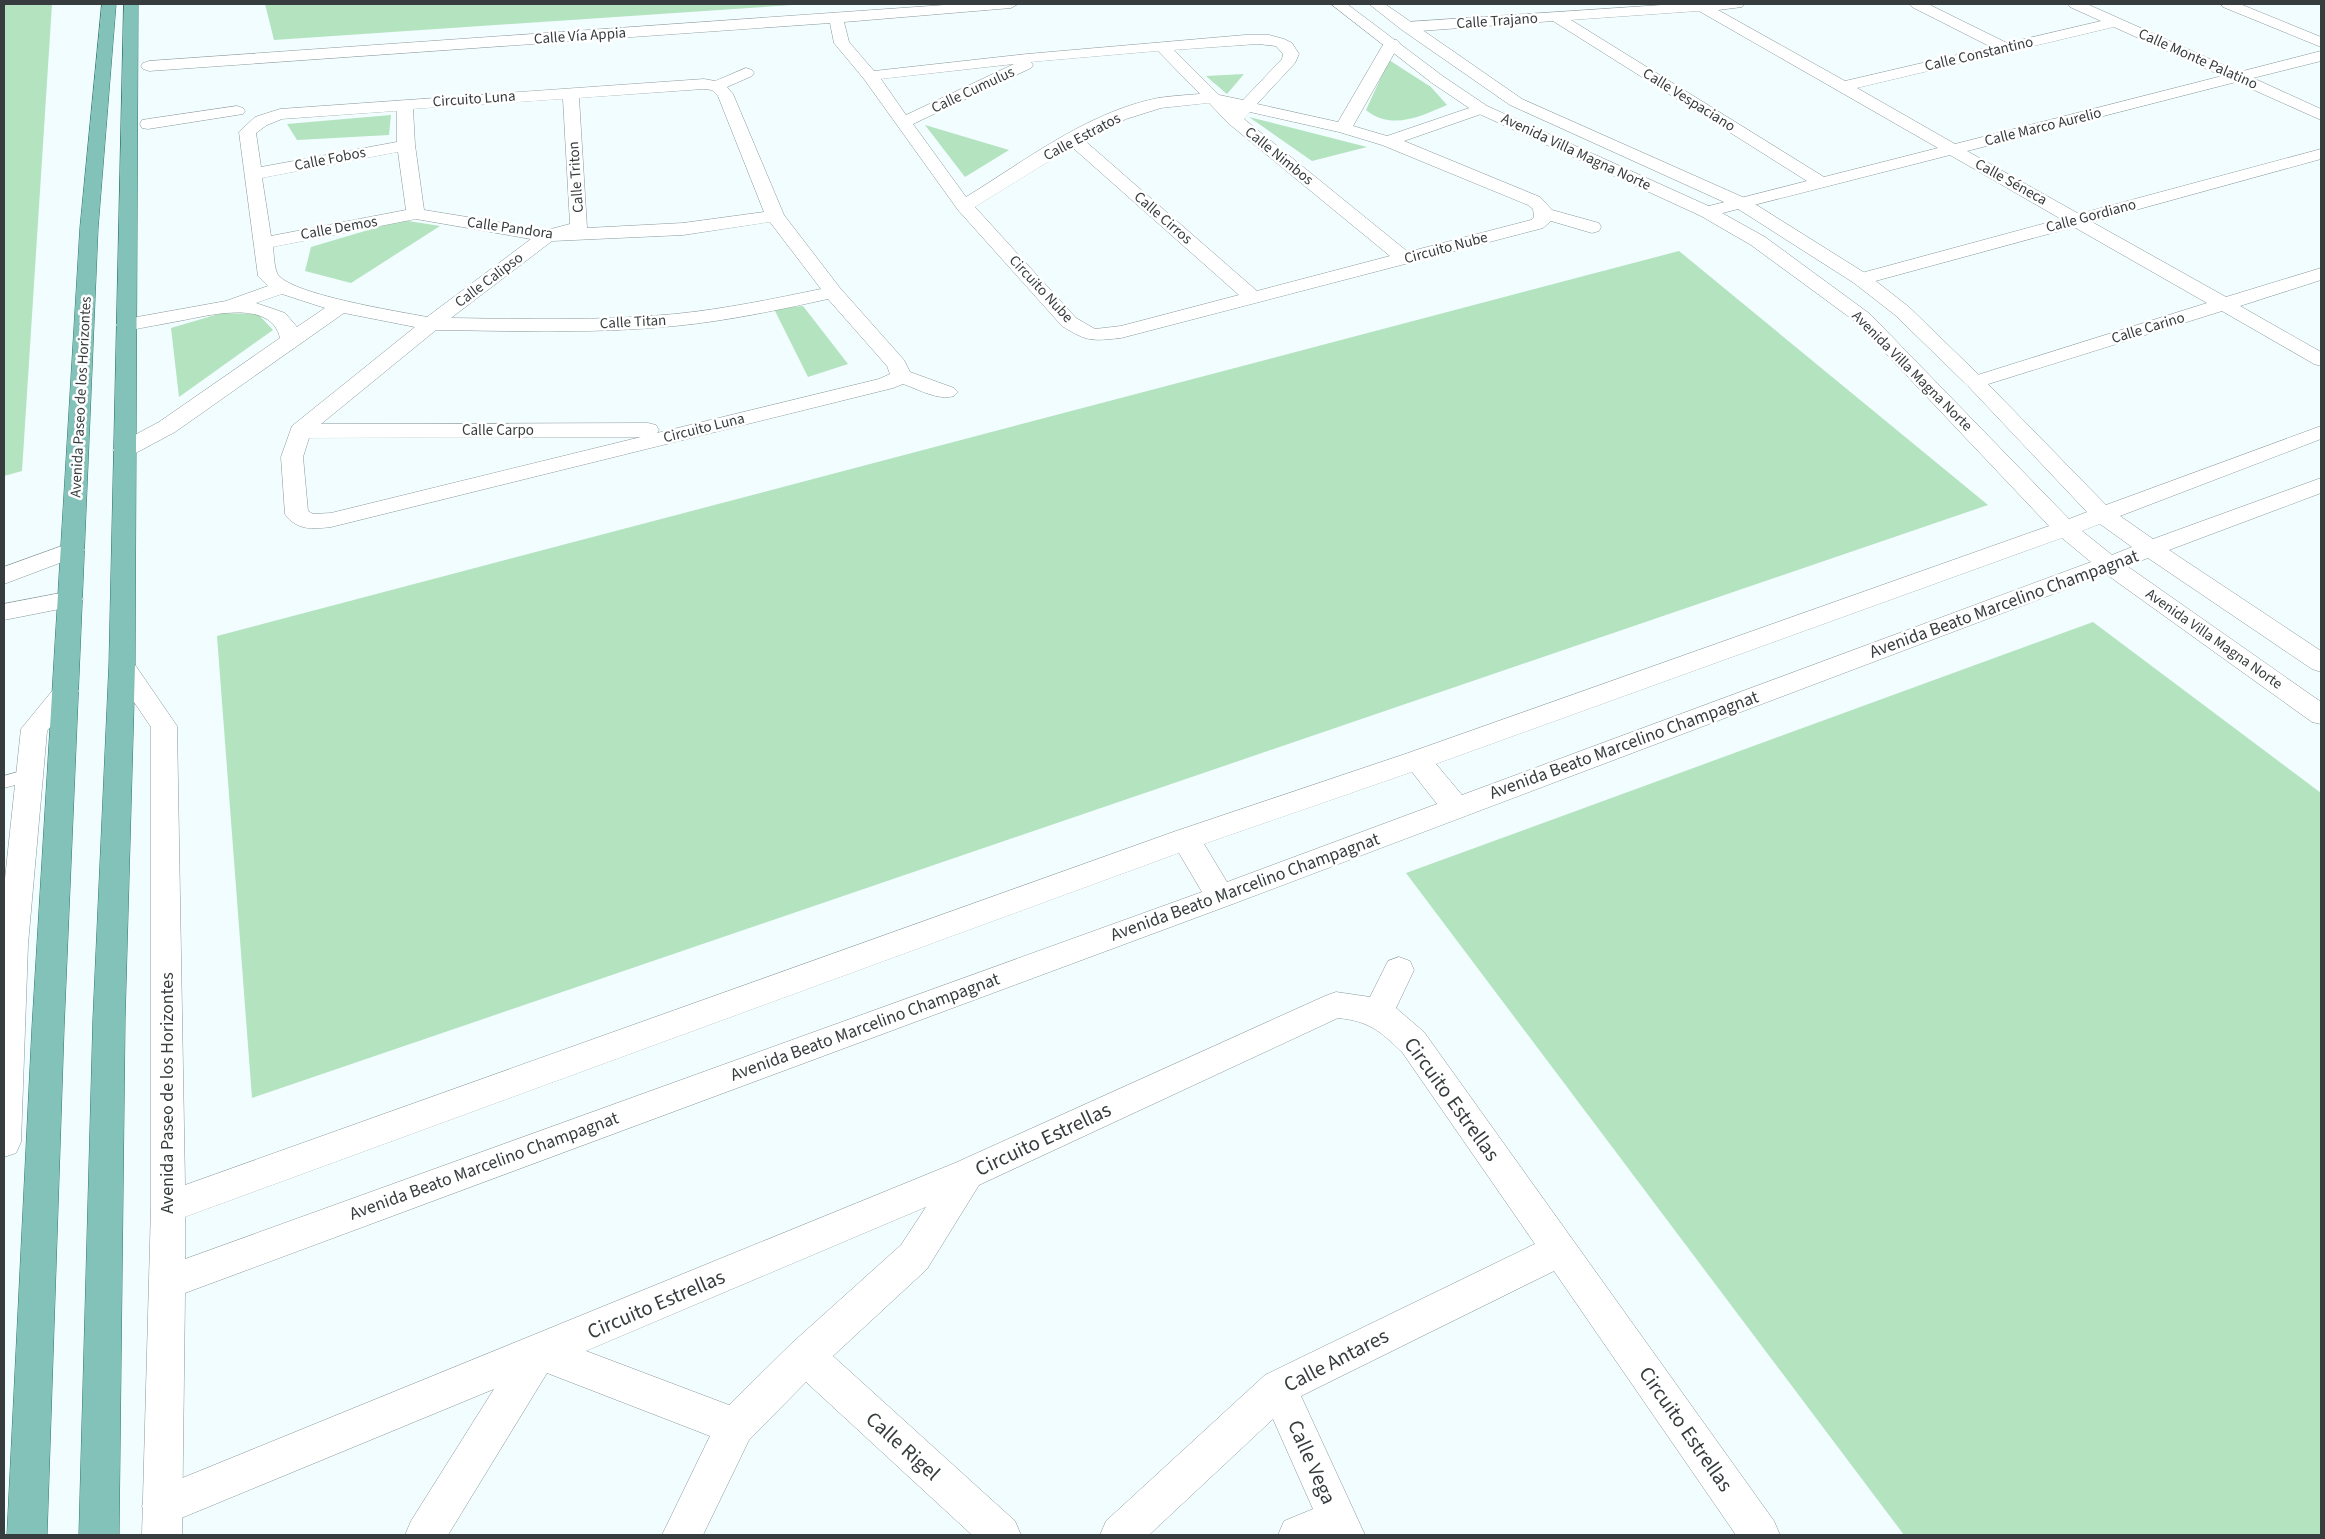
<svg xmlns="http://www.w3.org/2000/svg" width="2325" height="1539" viewBox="0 0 2325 1539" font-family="'Source Sans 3',sans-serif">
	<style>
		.green { fill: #b4e3bf }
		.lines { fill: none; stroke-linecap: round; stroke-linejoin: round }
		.service-casing { stroke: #8a989a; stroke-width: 1 }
		.minor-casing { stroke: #8a989a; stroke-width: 1 }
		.tertiary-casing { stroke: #8a989a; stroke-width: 1 }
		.primary-casing { stroke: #31796f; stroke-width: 1 }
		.service { fill: #fff; fill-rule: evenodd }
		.minor { fill: #fff; fill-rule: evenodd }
		.tertiary { fill: #fff; fill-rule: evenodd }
		.primary { fill: #82c2b9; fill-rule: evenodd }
		.labels { text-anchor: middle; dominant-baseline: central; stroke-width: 5; stroke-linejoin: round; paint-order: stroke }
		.far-street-label { font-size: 15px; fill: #373d3e; stroke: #fff }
		.street-label { font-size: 18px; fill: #373d3e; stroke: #fff }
		.near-street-label { font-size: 21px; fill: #373d3e; stroke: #fff }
	</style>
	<rect width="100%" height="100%" fill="#f1fdff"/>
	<g class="green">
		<polygon points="4,4 52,4 22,471 4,476"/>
		<polygon points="265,4 808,4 274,40"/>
		<path d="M1389 60 1431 87 1447 105C1421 116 1392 131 1366 110Z"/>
		<polygon points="1244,74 1227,94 1206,76"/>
		<polygon points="391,115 389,135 297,140 287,124"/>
		<polygon points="1249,117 1367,147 1312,161"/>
		<polygon points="925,125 1009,150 965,177"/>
		<polygon points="402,220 440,226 351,283 305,271 311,247"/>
		<polygon points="1679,251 1988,505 252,1098 217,636"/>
		<polygon points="803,306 848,364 808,377 774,309"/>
		<polygon points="222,313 258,314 273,330 179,397 171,328"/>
		<polygon points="2093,622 2321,793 2321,1535 1904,1535 1406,873"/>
	</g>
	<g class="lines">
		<g class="service-casing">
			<polygon id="service" points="28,769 34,770 37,775 34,780 4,788 4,776"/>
		</g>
		<g class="minor-casing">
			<g id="minor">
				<path d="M959 4H1018L1011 8 844 22 849 42 874 71 1027 54 1245 35H1269L1284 39 1292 43 1299 54 1295 63 1257 104 1338 122 1384 43 1387 40H1397L1400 43 1353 126 1387 136 1475 106H1487L1489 109 1487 112 1404 141 1540 197 1552 210 1599 223 1601 227 1599 231 1592 233 1551 221 1543 228 1121 338C1091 341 1088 342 1062 326L958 210 864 79 834 43 830 23 149 71 143 69 141 66 143 63 149 61ZM1258 44 1276 46 1283 54 1282 59 1243 100 1219 95 1174 50ZM1158 51 1200 94C1186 95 1171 96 1158 98 1088 112 1026 160 966 197L913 124 1031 68 1033 65 1031 62ZM1014 64 906 115 881 79ZM1209 103 1228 123 1390 256 1257 291 1084 140 1126 119 1161 108ZM1250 112 1339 132 1382 145 1528 205 1533 209 1534 217 1531 220 1408 252 1244 119ZM1072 147 1239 295 1121 326 1095 329 1076 318 975 207Z"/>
				<path d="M1677 4H1744L1742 7 1718 10 1845 81 1991 47 1912 7 1910 4H1928L2007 43 2101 21 2070 7 2068 4H2087L2239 72 2321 51V61L2253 78 2321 109V120L2236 82 1967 151 2079 214 2321 149V159L2092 222 2226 297 2321 268V280L2240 306 2321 352V366L2314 364 2222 311 1982 386 1975 388 1968 386 1964 382 1968 378 2207 303 2074 227 1868 283 1861 285 1854 283 1851 279 1854 275 2061 219 1950 155 1707 217 1701 216 1698 212 1701 208 1807 181 1553 21 1407 32 1399 27 1407 22ZM1699 11 1938 148 1824 177 1571 20ZM2114 27 2222 76 1955 144 1857 88Z"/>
				<polygon points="2221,4 2240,4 2321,37 2321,47 2223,7"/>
				<path d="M746 68 752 70 754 73 752 76 727 87 733 94 784 215 840 288 904 360 910 372 954 388 958 392 954 396C938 401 918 389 903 384L893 388 331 527C313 529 297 531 285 514L281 457 292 426 415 327 344 313 175 432 132 455 124 457 116 455 113 450 116 445 159 422 280 338C271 299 211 315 184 320 164 324 145 327 126 331L119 329 116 325 119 321 126 319 226 301 268 286 258 276 239 132 255 117 280 109 704 79 715 81ZM704 89 712 90 718 96 764 212 683 223 587 228 579 98ZM563 99 570 224 547 230 424 210 415 145 413 109ZM397 111V142L261 167 256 133 267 125 282 119ZM398 152 406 210 271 236 262 178ZM416 219 531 239 427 317C402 312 286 294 277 273 274 266 274 255 273 247ZM770 222 821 289C773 299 724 309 675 314 601 321 526 319 451 318L552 241 683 235ZM282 294 325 308 297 327 285 313 256 303ZM828 299 887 366 890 374 879 379 657 433 659 430 656 425 648 423 321 424 436 330C516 331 596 334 675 326 727 321 778 310 828 299ZM641 437 331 513 313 514 308 511 303 457 309 438Z"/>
				<polygon points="237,106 243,108 245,111 243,114 148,129 142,128 140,124 142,120 148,119"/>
				<polygon points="73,542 81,545 85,550 81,555 4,584 4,567"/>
				<polygon points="71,591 80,593 83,599 80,605 4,620 4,604"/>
				<path d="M1399 957 1410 961 1414 970 1396 1008 1424 1032 1774 1521 1780 1535H1736L1554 1271 1301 1396 1365 1535H1278L1284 1521 1313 1509 1273 1419 1149 1535H1100L1106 1521 1265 1375 1535 1244 1402 1052C1380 1031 1369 1021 1338 1018L979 1185 927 1269 833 1356 1015 1521 1021 1535H972L806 1382 749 1440 703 1535H662L710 1436 547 1373 448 1535H405L411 1521 494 1389 162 1526 148 1520 142 1506 148 1492 955 1163 1325 996 1336 992 1370 997 1388 961ZM926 1207 901 1245 792 1343 729 1405 586 1351Z"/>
			</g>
		</g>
		<g class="tertiary-casing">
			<g id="tertiary">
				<path d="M1331 4H1347L1444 77 1487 106 1713 208 1765 237 1870 314 2069 519 2087 512 1968 386 1895 315 1854 283 1735 207 1510 105 1402 30 1369 4H1385L1522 99 1747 199 1868 275 1909 307 1982 378 2106 505 2321 426V439L2120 516 2153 539 2321 478V493L2169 550 2321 651V672L2312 669 2148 558 2127 566 2321 702V724L2312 722 2106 574 1230 905 185 1293 182 1535H142L151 1207V727L109 665 113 659 122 656 131 659 177 726 185 1185 1176 831 1408 753 2049 526 1856 322 1751 245 1701 216 1475 112 1432 83ZM2100 524 2132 547 2112 555 2082 531ZM2062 538 2091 562 1462 795 1436 764ZM1412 772 1437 804 1227 882 1204 844ZM1179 853 1202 892 185 1259V1217Z"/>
				<polygon points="66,682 75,685 79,691 47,731 28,944 21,1142 16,1153 4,1157 4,888 21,729 57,685"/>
			</g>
		</g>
		<g class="primary-casing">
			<g id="primary">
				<polygon points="102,4 116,4 98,228 64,1028 47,1535 7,1535 32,1028 80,228"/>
				<polygon points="124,4 138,4 135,665 125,1019 119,1535 79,1535 93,1019 109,665"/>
			</g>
		</g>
		<use href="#service" class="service"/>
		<use href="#minor" class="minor"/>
		<use href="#tertiary" class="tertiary"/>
		<use href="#primary" class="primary"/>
	</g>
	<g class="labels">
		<g class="far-street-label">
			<text transform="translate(1497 21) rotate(-4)">Calle Trajano</text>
			<text transform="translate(580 36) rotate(-4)">Calle Vía Appia</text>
			<text transform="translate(1979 54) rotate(-13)">Calle Constantino</text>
			<text transform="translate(2198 59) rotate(24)">Calle Monte Palatino</text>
			<text transform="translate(973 90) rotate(-25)">Calle Cumulus</text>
			<text transform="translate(474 99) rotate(-4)">Circuito Luna</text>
			<text transform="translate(1689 100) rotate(32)">Calle Vespaciano</text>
			<text transform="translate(2043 127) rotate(-14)">Calle Marco Aurelio</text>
			<text transform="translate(1082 137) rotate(-28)">Calle Estratos</text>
			<text transform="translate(1576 152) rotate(25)">Avenida Villa Magna Norte</text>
			<text transform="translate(1279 156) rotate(39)">Calle Nimbos</text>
			<text transform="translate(330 159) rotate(-11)">Calle Fobos</text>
			<text transform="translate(576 177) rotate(-94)">Calle Triton</text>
			<text transform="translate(2011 182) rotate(29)">Calle Séneca</text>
			<text transform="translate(2091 216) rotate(-15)">Calle Gordiano</text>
			<text transform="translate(1163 218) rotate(41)">Calle Cirros</text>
			<text transform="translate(339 228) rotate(-10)">Calle Demos</text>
			<text transform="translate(510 228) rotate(8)">Calle Pandora</text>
			<text transform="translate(1446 248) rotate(-15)">Circuito Nube</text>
			<text transform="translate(489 280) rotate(-37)">Calle Calipso</text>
			<text transform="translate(1041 289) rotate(47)">Circuito Nube</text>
			<text transform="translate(633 322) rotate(-3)">Calle Titan</text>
			<text transform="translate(2148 328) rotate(-17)">Calle Carino</text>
			<text transform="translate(1912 371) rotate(45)">Avenida Villa Magna Norte</text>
			<text transform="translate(81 397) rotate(-87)">Avenida Paseo de los Horizontes</text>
			<text transform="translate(704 428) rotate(-14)">Circuito Luna</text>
			<text x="498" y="430">Calle Carpo</text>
			<text transform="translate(2214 639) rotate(35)">Avenida Villa Magna Norte</text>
		</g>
		<g class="street-label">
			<text transform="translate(2004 604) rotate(-20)">Avenida Beato Marcelino Champagnat</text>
			<text transform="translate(1624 745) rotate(-20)">Avenida Beato Marcelino Champagnat</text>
			<text transform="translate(1245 887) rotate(-20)">Avenida Beato Marcelino Champagnat</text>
			<text transform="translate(865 1027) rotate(-20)">Avenida Beato Marcelino Champagnat</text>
			<text transform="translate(167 1093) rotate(-90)">Avenida Paseo de los Horizontes</text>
			<text transform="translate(484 1166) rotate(-20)">Avenida Beato Marcelino Champagnat</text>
		</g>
		<g class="near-street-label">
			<text transform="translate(1452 1099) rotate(54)">Circuito Estrellas</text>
			<text transform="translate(1043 1139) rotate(-25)">Circuito Estrellas</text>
			<text transform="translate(656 1304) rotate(-23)">Circuito Estrellas</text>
			<text transform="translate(1336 1360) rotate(-27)">Calle Antares</text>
			<text transform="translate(1686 1429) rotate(55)">Circuito Estrellas</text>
			<text transform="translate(903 1446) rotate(42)">Calle Rigel</text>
			<text transform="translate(1312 1462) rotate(66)">Calle Vega</text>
		</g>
	</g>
	<rect width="2325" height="1539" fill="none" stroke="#373d3e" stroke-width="10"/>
</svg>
